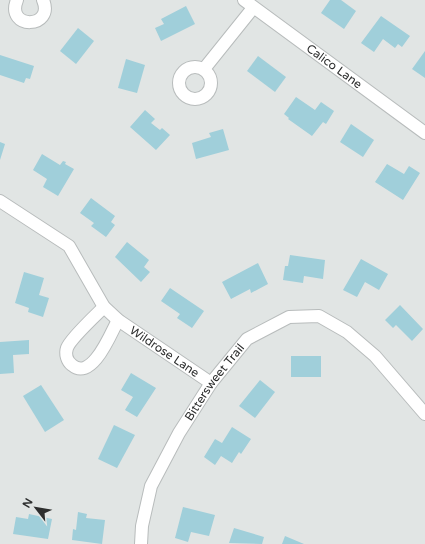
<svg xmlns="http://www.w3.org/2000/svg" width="425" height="544" viewBox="0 0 425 544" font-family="'Varela Round',sans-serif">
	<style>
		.building { fill: #a0cfda }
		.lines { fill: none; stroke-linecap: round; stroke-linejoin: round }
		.minor-casing { stroke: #b8bcbc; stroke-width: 14 }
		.minor { stroke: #fff; stroke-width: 12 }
		.labels { text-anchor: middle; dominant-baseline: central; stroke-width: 4; stroke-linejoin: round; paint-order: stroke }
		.street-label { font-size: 12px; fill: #2d2e2e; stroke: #e1e5e4 }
	</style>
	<rect width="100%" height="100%" fill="#e1e5e4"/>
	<g class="building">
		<polygon points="330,0 341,0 356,11 344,29 321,13"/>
		<polygon points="186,6 195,24 161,41 155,28 164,24 161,19"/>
		<polygon points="381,16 410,36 402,47 398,44 395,48 383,39 374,52 361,43"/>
		<polygon points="78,28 94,41 76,64 60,51"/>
		<polygon points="425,51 425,78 412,69"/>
		<polygon points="0,55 34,66 30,79 26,78 24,83 0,75"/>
		<polygon points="258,56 286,77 275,92 247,71"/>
		<polygon points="126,59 145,65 137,93 118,88"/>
		<polygon points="296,97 315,110 321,102 334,111 326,124 323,122 312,136 288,119 289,118 284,114"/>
		<polygon points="145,110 155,119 151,123 160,130 162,128 170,135 156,150 130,127"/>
		<polygon points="351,124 374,140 363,157 340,142"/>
		<polygon points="223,129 229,150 196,159 192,143 211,137 209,133"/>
		<polygon points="0,142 5,144 0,160"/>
		<polygon points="42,154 60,165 63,161 66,162 65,164 74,169 58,196 43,187 47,179 33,170"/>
		<polygon points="387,164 404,174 409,166 420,173 403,200 375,182"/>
		<polygon points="91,198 115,216 111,222 115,225 106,237 91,226 94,223 80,213"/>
		<polygon points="127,242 149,260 144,267 150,272 141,282 115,257"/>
		<polygon points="290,255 325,260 323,279 304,276 303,283 283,280 285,266 288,266"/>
		<polygon points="361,259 388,274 379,290 365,282 357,297 343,290"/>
		<polygon points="258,263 268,284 251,293 250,289 231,299 222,282"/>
		<polygon points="24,272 44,278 39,295 49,298 43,317 28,312 29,308 15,303"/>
		<polygon points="170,288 204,311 192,328 177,318 180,314 161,301"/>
		<polygon points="400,305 423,329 412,341 396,325 393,328 385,320"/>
		<polygon points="29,340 29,354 13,355 14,373 0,374 0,342"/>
		<rect x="291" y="356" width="30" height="21"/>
		<polygon points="131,373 156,388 137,417 125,410 133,397 121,390"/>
		<polygon points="260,380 275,392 255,418 239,406"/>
		<polygon points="41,385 64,420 45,432 23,396"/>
		<polygon points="114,425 135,435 117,468 98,459"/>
		<polygon points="232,427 251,439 241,454 239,452 232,463 221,456 215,465 204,457 215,439 222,443"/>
		<polygon points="183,507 215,515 209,536 191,532 188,542 175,538"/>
		<polygon points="78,512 87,514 86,518 105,520 102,544 72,540 73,529 76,530"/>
		<polygon points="29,514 52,519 48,539 13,534 16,517 28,519"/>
		<polygon points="234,528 264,537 262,544 229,543"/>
		<polygon points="285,536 304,544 282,544"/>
	</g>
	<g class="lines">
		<g class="minor-casing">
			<g id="minor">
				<path d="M17 0C5 30 55 29 43 0"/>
				<path id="s1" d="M244 0 425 133"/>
				<circle cx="195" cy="83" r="16"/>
				<polyline points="204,69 253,8"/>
				<path id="s2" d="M0 201 69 246 104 307 118 320 211 383"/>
				<path d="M104 307C96 315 70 339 67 348 65 354 67 361 72 365 92 382 111 333 118 320"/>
				<path id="s3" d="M141 544 142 526 151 486 179 433 211 383 247 339 289 317 319 316 347 332 375 356 425 414"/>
			</g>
		</g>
		<use href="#minor" class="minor"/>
	</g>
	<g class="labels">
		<g class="street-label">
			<text stroke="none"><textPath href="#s1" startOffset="112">Calico Lane</textPath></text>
			<text stroke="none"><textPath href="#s2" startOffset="228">Wildrose Lane</textPath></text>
			<text stroke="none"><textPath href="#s3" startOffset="181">Bittersweet Trail</textPath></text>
		</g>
	</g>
	<g transform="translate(36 508) rotate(301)" stroke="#e1e5e4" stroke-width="3" paint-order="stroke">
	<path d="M0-3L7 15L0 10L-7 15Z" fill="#2d2e2e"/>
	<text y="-6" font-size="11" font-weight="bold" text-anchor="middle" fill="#2d2e2e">N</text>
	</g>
</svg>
